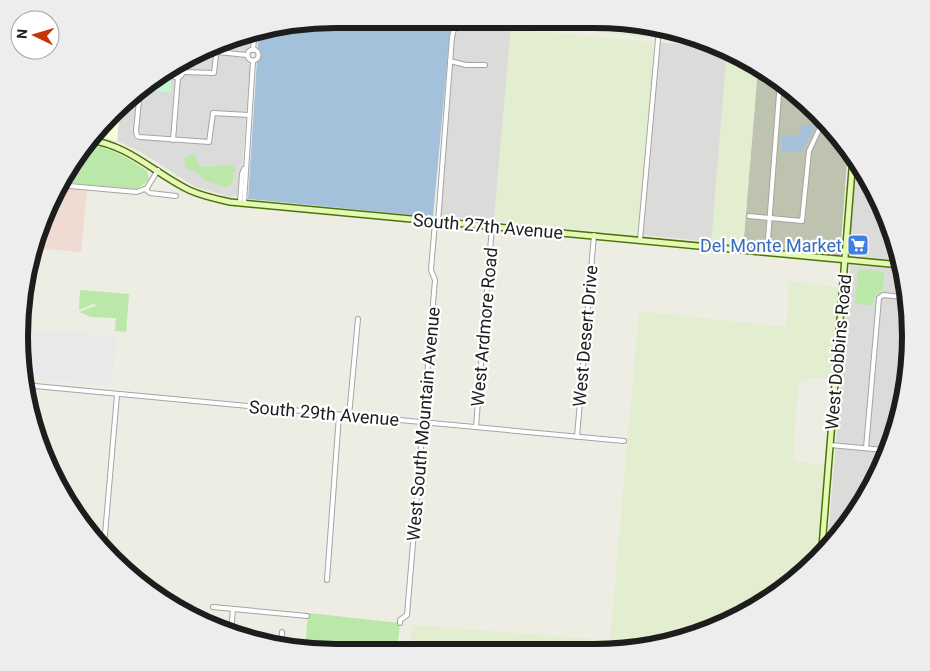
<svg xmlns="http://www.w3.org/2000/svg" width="930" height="671" viewBox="0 0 930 671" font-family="Roboto,sans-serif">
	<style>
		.residential { fill: #dbdbda }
		.commercial { fill: #efdbd2 }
		.education { fill: #f6ffdc }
		.construction { fill: #bec3af }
		.farmland { fill: #e3edcf }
		.grass { fill: #b9e8a9 }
		.park { fill: #c0f9d3 }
		.parking { fill: #e9e9e9 }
		.water { fill: #a4c1dc }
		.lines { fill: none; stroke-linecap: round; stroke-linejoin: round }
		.street-casing { stroke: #a4a4a4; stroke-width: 6 }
		.secondary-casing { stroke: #4c7306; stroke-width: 8 }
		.primary-casing { stroke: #958902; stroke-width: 8 }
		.street { stroke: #fff; stroke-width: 4 }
		.secondary { stroke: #e5f9b7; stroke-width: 5 }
		.primary { stroke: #fbe99c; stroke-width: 5.5 }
		.labels { text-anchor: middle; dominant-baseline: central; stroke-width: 4.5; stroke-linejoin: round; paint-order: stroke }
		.street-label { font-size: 18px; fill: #1d1d1d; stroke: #fff }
		.shop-label { font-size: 18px; fill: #366cbe; stroke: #fff; text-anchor: end }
		.rim { fill: none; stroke: #1d1d1d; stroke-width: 6 }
	</style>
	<rect width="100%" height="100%" fill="#eeede3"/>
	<g class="residential">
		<polygon points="459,21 511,26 494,221 440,215 453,42"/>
		<polygon points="253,30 242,167 237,196 230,197 195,187 141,152 117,141 120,107 160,72"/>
		<polygon points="658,42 717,48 727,52 712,242 643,235"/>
		<polygon points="855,161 900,253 901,263 851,258 849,256"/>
		<polygon points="850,265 901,269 909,377 869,494 828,541"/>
	</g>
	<polygon class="commercial" points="56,188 87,191 81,252 36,248 51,196"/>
	<polygon class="education" points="120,107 117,141 92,134 98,126"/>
	<polygon class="construction" points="758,67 770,72 846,142 848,148 840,256 743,248"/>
	<g class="farmland">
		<polygon points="459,19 595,19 657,27 656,38"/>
		<polygon points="664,28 676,29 709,44 663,41"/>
		<polygon points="511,29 654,42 651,74 654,74 639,235 494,221"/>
		<polygon points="727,52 758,67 743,248 711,244"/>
		<polygon points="788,281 840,287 832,378 812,378 798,384 793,461 826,465 819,551 788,587 716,628 653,645 610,640 639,311 787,327"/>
		<polygon points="412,625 606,640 605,650 410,651"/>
	</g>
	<g class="grass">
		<path d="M86 144C110 147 127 157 147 171L149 180 137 189 79 184 62 180Z"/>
		<path d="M192 154 195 156 199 166C211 168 222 164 234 166L235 172 230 174 234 175 232 184 227 187 206 181 197 172 186 168 184 159Z"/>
		<polygon points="858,269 884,272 883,290 875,295 873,305 855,304"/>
		<polygon points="80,290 129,294 126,332 115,331 116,318 91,317 79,312 97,305 94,304 79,310"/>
		<polygon points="308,613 400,623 397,651 305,650"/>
	</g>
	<polygon class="park" points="170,67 171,92 144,90 145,85 160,72"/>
	<g class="parking">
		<polygon points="851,239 855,240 854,249 861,252 860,258 849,255"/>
		<polygon points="34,331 85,332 89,337 116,337 112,386 34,379 30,374"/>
	</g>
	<g class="water">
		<polygon points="336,19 427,19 451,21 433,217 248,199 259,29"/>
		<polygon points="802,124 815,126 802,151 782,152 782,136 799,135"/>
	</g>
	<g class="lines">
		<g class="street-casing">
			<g id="street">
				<circle cx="253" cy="55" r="5.5"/>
				<polyline points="253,50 255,29"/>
				<polyline points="217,52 247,55"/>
				<polyline points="450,61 466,65 485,65"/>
				<circle cx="177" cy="72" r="5.5"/>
				<polyline points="183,72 214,73 217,46"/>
				<polyline points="761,76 776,77"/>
				<polyline points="140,90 136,131 137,136 140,137 209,142 213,113 249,115"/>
				<polyline points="173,140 178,77"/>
				<polyline points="58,185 137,192 147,188 158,170"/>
				<polyline points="145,189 150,193 176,196"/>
				<polyline points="240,202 242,174 244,169"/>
				<polyline points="244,203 253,61"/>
				<polyline points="749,216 802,221 809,151 823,121"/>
				<polyline points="438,222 452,37 457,19"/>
				<polyline points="640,240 658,39"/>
				<polyline points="767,252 780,81"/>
				<polyline points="24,385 624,441"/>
				<polyline points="349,416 358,319"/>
				<polyline points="476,427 492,226"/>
				<polyline points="577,437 594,235"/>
				<polyline points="830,445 884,450"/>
				<polyline points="866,448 879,298 883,295 903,297"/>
				<polyline points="104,546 117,395"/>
				<polyline points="327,580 339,415"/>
				<polyline points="213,607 307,616"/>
				<polyline points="400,623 400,620 407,615 435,280 431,270 435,222"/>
				<polyline points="231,632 233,609"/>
				<polyline points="281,646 282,632"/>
			</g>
		</g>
		<g class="secondary-casing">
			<g id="secondary">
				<path d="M89 140C129 145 154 173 189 190 202 196 216 199 230 202L901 265"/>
				<polyline points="822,547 853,157"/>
			</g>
		</g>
		<g class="primary-casing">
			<polyline id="primary" points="21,345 27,275"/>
		</g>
		<use href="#street" class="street"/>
		<use href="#secondary" class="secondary"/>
		<use href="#primary" class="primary"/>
	</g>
	<defs>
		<g id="supermarket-square" transform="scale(1.125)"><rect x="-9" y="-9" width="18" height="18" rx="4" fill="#3f7fe0" stroke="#fff"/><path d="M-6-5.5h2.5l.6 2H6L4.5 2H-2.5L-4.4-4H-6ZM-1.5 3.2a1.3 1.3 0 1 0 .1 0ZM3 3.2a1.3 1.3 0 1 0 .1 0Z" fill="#fff"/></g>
	</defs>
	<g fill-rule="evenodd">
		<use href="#supermarket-square" x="858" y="245"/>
	</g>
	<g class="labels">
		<g class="street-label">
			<text transform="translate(488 226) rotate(5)">South 27th Avenue</text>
			<text transform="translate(484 327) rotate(-85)">West Ardmore Road</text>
			<text transform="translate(585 336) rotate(-85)">West Desert Drive</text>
			<text transform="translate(838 352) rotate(-85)">West Dobbins Road</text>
			<text transform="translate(324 413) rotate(5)">South 29th Avenue</text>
			<text transform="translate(423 424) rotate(-85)">West South Mountain Avenue</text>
		</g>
		<g class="shop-label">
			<text x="842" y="245">Del Monte Market</text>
		</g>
	</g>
	<path d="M0 0H930V671H0ZM336 28H594A308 308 0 0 1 902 336V336A308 308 0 0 1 594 644H336A308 308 0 0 1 28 336V336A308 308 0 0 1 336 28Z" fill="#ededed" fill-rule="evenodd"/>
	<path class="rim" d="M336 28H594A308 308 0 0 1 902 336V336A308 308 0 0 1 594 644H336A308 308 0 0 1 28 336V336A308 308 0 0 1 336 28Z"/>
	<g transform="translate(35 35) rotate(275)"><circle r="24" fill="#ffffff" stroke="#a5a5a5"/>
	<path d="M0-4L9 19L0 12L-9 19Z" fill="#c83402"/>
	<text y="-8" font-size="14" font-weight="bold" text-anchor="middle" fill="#1d1d1d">N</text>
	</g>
</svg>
